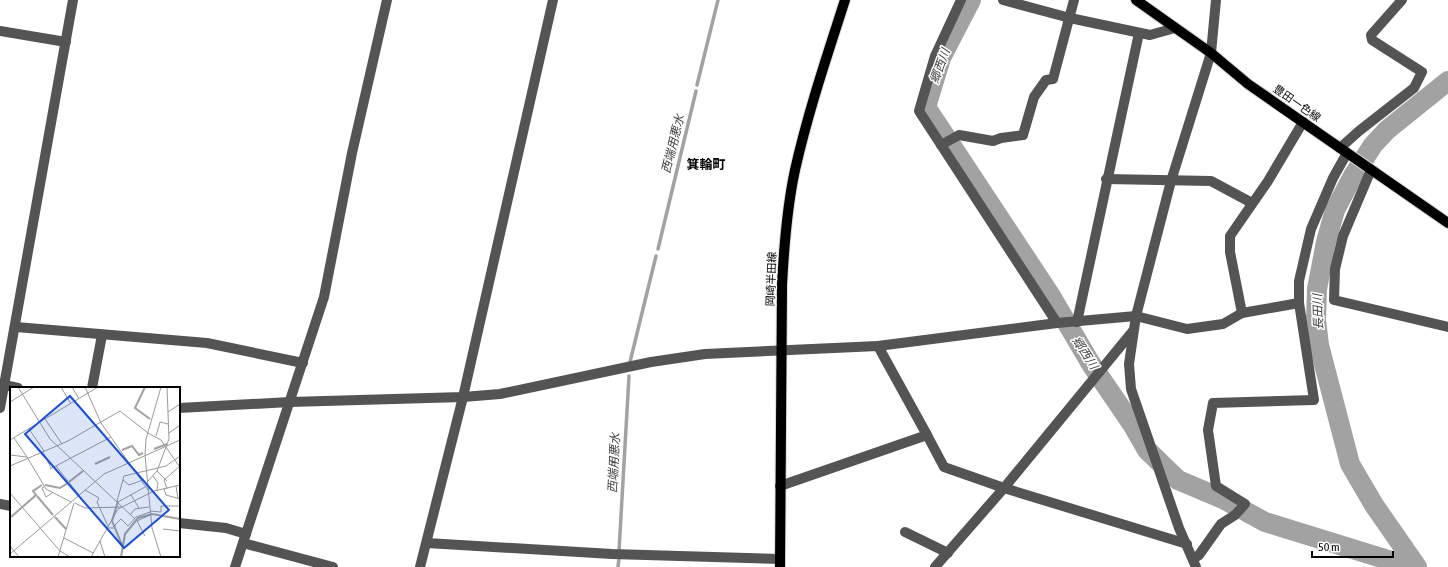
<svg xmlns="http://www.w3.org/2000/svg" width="1448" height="567" viewBox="0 0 1448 567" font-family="'Asap Condensed','Noto Sans JP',sans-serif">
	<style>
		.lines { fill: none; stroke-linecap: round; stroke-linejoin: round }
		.stream { stroke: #a2a2a2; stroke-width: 3.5 }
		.river { stroke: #a2a2a2; stroke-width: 20 }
		.major-casing { stroke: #dbdbdb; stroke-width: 12 }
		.minor { stroke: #545454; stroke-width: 10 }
		.major { stroke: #000; stroke-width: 10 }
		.labels { text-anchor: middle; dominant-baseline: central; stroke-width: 3; stroke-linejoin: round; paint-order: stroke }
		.street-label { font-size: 11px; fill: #000; stroke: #fff }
		.water-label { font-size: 12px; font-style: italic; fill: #434343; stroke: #fff }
		.quarter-label { font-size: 13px; font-weight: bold; fill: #000; stroke: #fff }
		.inset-river { fill: none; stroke: #a2a2a2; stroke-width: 2 }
		.inset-road { fill: none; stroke: #999; stroke-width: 1 }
		.view { fill: #1d4ed8; fill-opacity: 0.15; stroke: #1d4ed8; stroke-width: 2 }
		.inset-edge { fill: none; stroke: #000; stroke-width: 2 }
	</style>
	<rect width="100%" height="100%" fill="#fff"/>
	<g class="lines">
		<g class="stream">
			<polyline points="697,85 718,0"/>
			<polyline points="658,249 696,91"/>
			<polyline points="629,366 656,256"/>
			<polyline points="619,551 629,376"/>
			<polyline points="618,567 619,558"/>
		</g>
		<g class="river">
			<polyline points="971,0 941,58 926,107 1051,296 1091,364 1132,424 1147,450 1178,480 1223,499 1265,522 1398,563 1413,563"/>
			<polyline points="1417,567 1374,505 1350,464 1319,345 1316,320 1317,289 1326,242 1335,210 1353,176 1373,145 1387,130 1448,81"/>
		</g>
		<g class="major-casing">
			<g id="major">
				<polyline points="1136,0 1211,53 1248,84 1448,223"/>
				<path d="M780 567 782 285C784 246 787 207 795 170 808 112 827 56 845 0"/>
			</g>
		</g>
		<g class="minor">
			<polyline points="961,0 935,56 919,111 1057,323"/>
			<polyline points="1003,0 1070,18 1150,35 1175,28"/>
			<polyline points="0,31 66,42"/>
			<polyline points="941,145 959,135 993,141 1001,138 1023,135 1034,97 1046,80 1053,79 1074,0"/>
			<polyline points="1340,148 1359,131 1414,88 1422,72 1372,40 1371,35 1402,0"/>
			<polyline points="1371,170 1343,236 1335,269 1334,300 1448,327"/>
			<polyline points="1106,179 1211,181 1252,203"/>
			<polyline points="1242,313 1230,252 1230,236 1268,181 1303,122"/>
			<polyline points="1077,322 1139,33"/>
			<polyline points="16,327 207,343 303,363"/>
			<polyline points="878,346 927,435"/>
			<polyline points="0,384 18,388"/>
			<polyline points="92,388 102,335"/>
			<polyline points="0,408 73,0"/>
			<polyline points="179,408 290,402 463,397 500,394 651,362 705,354 878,346 1057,323 1136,316 1187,329 1223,324 1242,313 1299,303"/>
			<polyline points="780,486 927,435 944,467 1004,488 1187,544"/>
			<polyline points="0,504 11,506"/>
			<polyline points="179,523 226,528 246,534"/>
			<polyline points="905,532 948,553"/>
			<polyline points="243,543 333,567"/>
			<polyline points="427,543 612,554 780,559"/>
			<polyline points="1193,559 1199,555 1221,524 1235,515 1245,504 1216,486 1208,430 1213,403 1314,400 1299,303 1299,281 1311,229 1333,178 1347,153"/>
			<polyline points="235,567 324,297 352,153 387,0"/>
			<polyline points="420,567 463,397 553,0"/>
			<polyline points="935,567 1004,488 1133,331"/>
			<polyline points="1196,567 1179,528 1131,389 1129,364 1136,316 1171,181 1211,53 1216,0"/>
		</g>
		<use href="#major" class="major"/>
	</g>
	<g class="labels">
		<g class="street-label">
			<text transform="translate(1297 103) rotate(35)">豊田一色線</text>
			<text transform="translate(771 279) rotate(-88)">岡崎半田線</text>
		</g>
		<g class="water-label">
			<text transform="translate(940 66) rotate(-70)">郷西川</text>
			<text transform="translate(673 144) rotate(-76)">西端用悪水</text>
			<text transform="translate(1318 312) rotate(-92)">長田川</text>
			<text transform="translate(1085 353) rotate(57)">郷西川</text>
			<text transform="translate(614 463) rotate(-87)">西端用悪水</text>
		</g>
		<g class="quarter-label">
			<text x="706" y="164">箕輪町</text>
		</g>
	</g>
	<g transform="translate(10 387)">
		<rect width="170" height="170" fill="#fff"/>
		<path class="inset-river" d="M135 0 125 21 140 32M144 62 157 57M112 63 122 59 129 68 133 66M85 77 100 70M59 95 73 84M35 98 50 101 58 96M27 109 43 128M108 114 102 134 112 158M1 130 26 108 23 104 32 98M45 130 56 142M111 170 115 147 128 131 142 127 170 132"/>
		<path class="inset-road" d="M8 0 40 52 125 132M51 0 61 17M62 0 69 12M75 0 91 36 138 103M0 15 24 0M158 25 170 17M35 32 52 57M19 42 34 64M159 46 170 38M146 49 150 35 158 37M4 51 17 70M0 53 88 0M33 65 41 81M0 68 17 70 36 102 61 115M0 79 58 54 110 24 138 46 151 53 169 79M46 79 69 108M40 82 101 50M147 84 157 94M143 89 148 96 147 103M113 93 119 98 133 93 137 97M138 94 147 84 159 52 157 0M166 99 168 112M34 100 32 101 36 110 42 106M154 102 156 108 170 112M157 102 154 93 170 79M75 103 89 111 87 115 98 139M0 106 50 164 60 170M121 108 129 121M107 114 114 89 156 79 170 69M108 115 135 100M65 116 75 121 111 120M140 124 151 125V119H170M120 128 125 122 139 120M97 141H105V138L111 132 118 139 126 130 140 125M153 142 170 144M135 149 127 134 140 128M54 151 83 166M90 154 95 170M0 159 9 170M0 167 94 87 170 53M48 170 64 116M81 170 108 122 144 104 170 98M151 170 142 141 135 68 136 52 151 0"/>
		<path class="view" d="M60 9 159 123 114 161 15 47Z"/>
		<rect width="170" height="170" class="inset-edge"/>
	</g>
	<path d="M1312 551v6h81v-6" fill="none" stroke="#000000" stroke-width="2"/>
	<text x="1318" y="551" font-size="12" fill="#000000" stroke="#ffffff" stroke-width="3" paint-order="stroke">50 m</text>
</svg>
